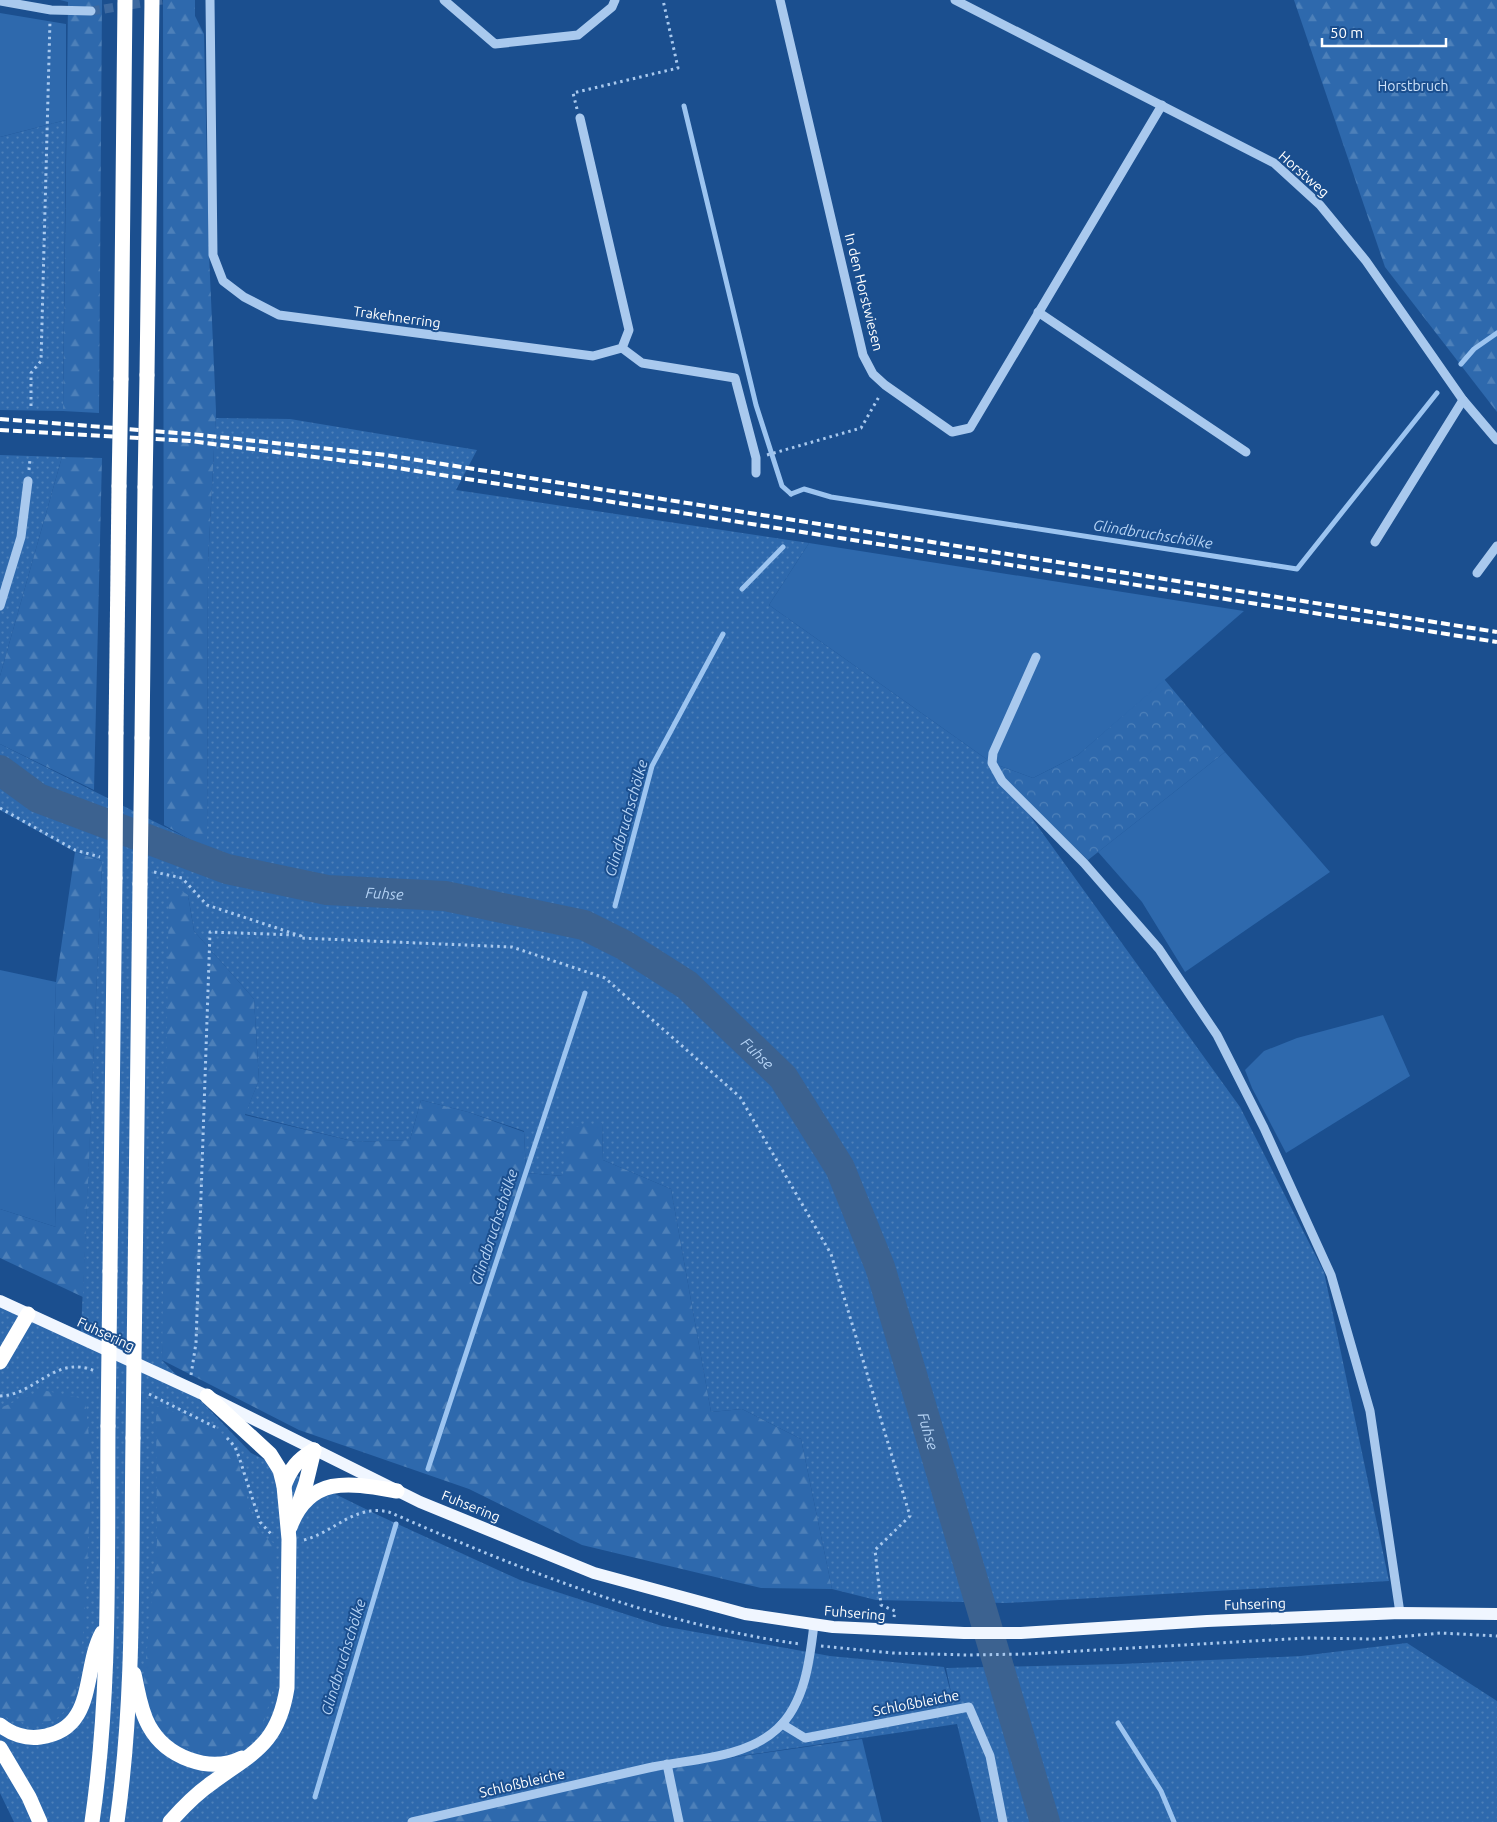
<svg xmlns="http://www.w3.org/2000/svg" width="1497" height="1822" viewBox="0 0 1497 1822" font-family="Ubuntu,sans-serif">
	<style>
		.grass { fill: url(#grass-dots) }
		.forest { fill: url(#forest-firs) }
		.park { fill: url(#park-crowns) }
		.garden { fill: #2e69ad }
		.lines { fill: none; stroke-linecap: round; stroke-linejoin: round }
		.stream { stroke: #9cc4f0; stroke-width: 5 }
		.river { stroke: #3c6290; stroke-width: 30 }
		.minor-tunnel { stroke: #3d69a0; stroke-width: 9; stroke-dasharray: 9 4.5; stroke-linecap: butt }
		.path { stroke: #a9c9ee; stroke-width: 3; stroke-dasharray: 2.5 4; stroke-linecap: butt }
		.minor { stroke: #a9c9ee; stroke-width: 9 }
		.major { stroke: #f0f6ff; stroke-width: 12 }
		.highway { stroke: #fff; stroke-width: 15 }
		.rail { stroke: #fff; stroke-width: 4; stroke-dasharray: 9 4; stroke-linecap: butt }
		.highway-bridge { stroke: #fff; stroke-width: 15 }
		.labels { text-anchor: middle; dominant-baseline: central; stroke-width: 4; stroke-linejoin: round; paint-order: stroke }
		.park-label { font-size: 14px; fill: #cfe3fa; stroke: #1b4f8f }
		.street-label { font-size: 14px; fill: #fff; stroke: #1b4f8f }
		.water-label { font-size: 15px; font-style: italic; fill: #b5d3f5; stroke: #1b4f8f }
	</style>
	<defs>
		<pattern id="grass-dots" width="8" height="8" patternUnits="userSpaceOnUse" patternTransform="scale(1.25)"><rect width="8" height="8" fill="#2e69ad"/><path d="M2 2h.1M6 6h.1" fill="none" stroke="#4d80b9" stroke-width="1.8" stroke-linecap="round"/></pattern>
		<pattern id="forest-firs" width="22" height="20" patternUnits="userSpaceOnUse" patternTransform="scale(1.25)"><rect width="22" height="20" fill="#2e69ad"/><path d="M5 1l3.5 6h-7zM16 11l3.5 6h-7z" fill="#4d80b9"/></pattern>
		<pattern id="park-crowns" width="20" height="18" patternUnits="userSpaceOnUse" patternTransform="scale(1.25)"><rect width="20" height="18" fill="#2e69ad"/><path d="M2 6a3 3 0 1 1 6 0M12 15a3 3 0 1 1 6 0" fill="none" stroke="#4d80b9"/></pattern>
	</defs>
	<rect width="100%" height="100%" fill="#1b4f8f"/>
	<g class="grass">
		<polygon points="66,120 63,411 0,410 0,137"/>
		<polygon points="216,411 216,418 290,419 477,450 456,490 809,543 769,605 992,763 1240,1107 1324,1272 1389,1581 1006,1603 876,1600 832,1589 801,1439 742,1409 711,1412 671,1189 603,1160 602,1123 563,1176 526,1173 524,1131 468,1112 421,1100 410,1140 356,1142 245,1114 259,1080 254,999 194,931 188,895 162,1360 251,1453 380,1516 520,1580 662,1626 830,1656 944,1667 952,1697 946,1668 1121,1664 1301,1656 1407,1643 1497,1701 1497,1822 981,1822 957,1724 658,1768 429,1822 14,1822 0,1793 0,1297 81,1331 102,861 75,852 0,810 0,744 207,848 208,563"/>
		<polygon points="0,455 62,457 0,676"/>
	</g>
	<g class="forest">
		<polygon points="60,0 102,0 99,413 63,411 68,2"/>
		<polygon points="163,0 195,0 195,16 204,34 209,254 216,411 208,563 207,849 164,825"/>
		<polygon points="1294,0 1497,0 1497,412 1385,267"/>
		<polygon points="62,457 102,458 94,790 0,744 0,676"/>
		<polygon points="75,852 102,861 83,1297 0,1258 0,1209 56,1227 52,1090 56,982"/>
		<polygon points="169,883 188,895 194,931 254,999 259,1080 245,1115 356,1142 410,1140 421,1100 468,1112 524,1132 526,1173 563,1176 567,1128 602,1123 603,1160 671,1189 711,1412 742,1409 801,1439 832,1589 761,1588 582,1545 469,1489 299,1430 162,1360"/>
		<polygon points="42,1390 85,1399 92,1465 84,1626 76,1693 68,1708 56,1719 37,1725 10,1720 0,1712 0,1408"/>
		<path d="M156 1406C175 1412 214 1423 226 1438 246 1463 243 1507 261 1533 264 1538 272 1541 276 1545V1678L263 1725 238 1751 218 1756 204 1755 180 1745 161 1730 148 1705 144 1681 157 1542Z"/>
		<polygon points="862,1739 882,1822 429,1822 658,1768"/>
	</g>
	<polygon class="park" points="1164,679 1225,752 1088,860 1011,786 992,763 1033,778 1078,755"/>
	<g class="garden">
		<polygon points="0,13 66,24 66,120 0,137"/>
		<polygon points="809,543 1244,611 1078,755 1033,778 992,763 769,605"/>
		<polygon points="1225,752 1330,872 1185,972 1142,902 1098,852"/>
		<polygon points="0,970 56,982 52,1090 56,1227 0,1209"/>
		<polygon points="1383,1015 1410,1076 1286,1153 1252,1088 1245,1070 1264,1051 1297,1038"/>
	</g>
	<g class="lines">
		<g class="stream">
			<polyline points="684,106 756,405 782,486 791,494"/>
			<polyline points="1461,364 1474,349 1497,333"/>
			<polyline points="791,494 804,489 831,497 1297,569 1437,393"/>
			<polyline points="742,589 783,547"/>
			<polyline points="615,906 652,766 723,634"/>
			<polyline points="428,1469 585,993"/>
			<polyline points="1118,1723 1161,1791 1174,1822"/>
			<polyline points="315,1797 396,1524"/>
		</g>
		<path class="river" id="s1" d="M0 770 38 798 227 869 327 890 445 896 584 925 624 945 687 985 783 1077 840 1168 880 1267 1045 1822"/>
		<polyline class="minor-tunnel" points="91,11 162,0"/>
		<g class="path">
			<polyline points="577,109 573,93 678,68 663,0"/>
			<polyline points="31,406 31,373 41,361 50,20"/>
			<polyline points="767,455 861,428 880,395"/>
			<polyline points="29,470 30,459"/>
			<polyline points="0,808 75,850 100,857"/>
			<polyline points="154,872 182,878 207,905 301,936 300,938 512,947 605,978 740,1097 831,1254 910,1516 875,1550 881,1605 895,1611 894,1617"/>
			<polyline points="191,1375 196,1343 210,932 295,935"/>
			<polyline points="149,1394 217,1428"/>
			<path d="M0 1396C36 1395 55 1354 95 1371"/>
			<polyline points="227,1438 235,1447 239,1457 260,1522 273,1536"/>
			<path d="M304 1540C335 1532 354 1504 389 1512 522 1570 655 1624 800 1644"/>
			<polyline points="821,1646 893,1653 968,1655 1026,1654 1306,1638 1374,1639 1441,1633 1497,1636"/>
		</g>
		<g class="minor">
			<polyline points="210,0 213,255 223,281 244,297 279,315 593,356 622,348 629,330 580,118"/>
			<polyline points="444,0 495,44 578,35 612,7 615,0"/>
			<polyline points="780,0 863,355 873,374 885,385 952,432 970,428 1162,105"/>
			<polyline points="955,0 1274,163 1320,205 1366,261 1463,400 1497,440"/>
			<polyline points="0,1 51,10 91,11"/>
			<polyline points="1038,312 1246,452"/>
			<polyline points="622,348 642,363 735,378 756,458 756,473"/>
			<polyline points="1375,542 1463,400"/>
			<polyline points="1477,573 1497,546"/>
			<polyline points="0,606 21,537 28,481"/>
			<polyline points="1036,657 993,753 992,763 1002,781 1084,863 1159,949 1217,1035 1264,1128 1331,1275 1370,1411 1400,1613"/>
			<polyline points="782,1724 805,1738 969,1707 990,1756 1003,1822"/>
			<polyline points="667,1764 679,1822"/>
			<path d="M412 1822C491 1804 570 1786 648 1768 689 1759 745 1759 777 1729 805 1704 810 1659 814 1624"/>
		</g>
		<polyline class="major" points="0,1301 207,1396 420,1502 594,1573 745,1614 833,1627 964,1633 1021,1633 1207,1621 1400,1613 1497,1614"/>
		<g class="highway">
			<polyline points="147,375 152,0"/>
			<polyline points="121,379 125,0"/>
			<polyline points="116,733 119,486"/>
			<polyline points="142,738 145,487"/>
			<polyline points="110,1271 115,878"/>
			<polyline points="135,1283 140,884"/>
			<polyline points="0,1362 28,1314"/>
			<path d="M284 1486C291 1468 297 1460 314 1450"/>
			<polyline points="298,1506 306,1483 314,1450"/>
			<path d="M290 1527C310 1474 351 1483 397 1491"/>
			<path d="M134 1674C138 1691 140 1710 149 1726 166 1757 209 1774 242 1758"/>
			<path d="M0 1725C11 1734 26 1739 40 1737 97 1730 82 1670 102 1633"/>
			<polyline points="0,1748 29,1797 40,1822"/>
			<path d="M92 1822C111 1691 107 1557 108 1426"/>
			<path d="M117 1822C135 1695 131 1566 133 1438"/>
			<path d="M170 1822C183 1807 197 1793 213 1782 254 1752 278 1744 287 1688L289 1539 284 1486 280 1470 270 1454 207 1396"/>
		</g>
		<g class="rail">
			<polyline points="0,419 191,434 386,455 1497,632"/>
			<polyline points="0,430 190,441 385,466 1497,642"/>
		</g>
		<g class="highway-bridge">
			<polyline points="119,486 121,379"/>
			<polyline points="145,487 147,375"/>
			<polyline points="115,878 116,733"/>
			<polyline points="140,884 142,738"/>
			<polyline points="108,1426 110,1271"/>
			<polyline points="133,1438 135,1283"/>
		</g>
	</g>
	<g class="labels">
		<g class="park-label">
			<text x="1413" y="86">Horstbruch</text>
		</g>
		<g class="street-label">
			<text transform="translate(1304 174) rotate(41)">Horstweg</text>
			<text transform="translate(864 292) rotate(76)">In den Horstwiesen</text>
			<text transform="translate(397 317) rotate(8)">Trakehnerring</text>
			<text transform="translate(106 1334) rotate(25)">Fuhsering</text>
			<text transform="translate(471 1506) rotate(22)">Fuhsering</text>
			<text transform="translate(1255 1604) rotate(-2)">Fuhsering</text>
			<text transform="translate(855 1613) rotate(5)">Fuhsering</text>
			<text transform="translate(916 1703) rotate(-11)">Schloßbleiche</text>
			<text transform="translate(522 1783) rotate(-13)">Schloßbleiche</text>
		</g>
		<g class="water-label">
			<text transform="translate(1153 534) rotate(9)">Glindbruchschölke</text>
			<text transform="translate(626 818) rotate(-74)">Glindbruchschölke</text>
			<text stroke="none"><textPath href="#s1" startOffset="409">Fuhse</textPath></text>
			<text stroke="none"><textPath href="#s1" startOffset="829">Fuhse</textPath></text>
			<text transform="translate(494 1227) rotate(-72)">Glindbruchschölke</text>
			<text stroke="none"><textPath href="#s1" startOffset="1249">Fuhse</textPath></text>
			<text transform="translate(343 1657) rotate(-73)">Glindbruchschölke</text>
		</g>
	</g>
	<path d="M1322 38v8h124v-8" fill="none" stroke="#ffffff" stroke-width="2.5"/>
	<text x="1330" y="38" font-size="15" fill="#ffffff" stroke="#1b4f8f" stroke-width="4" paint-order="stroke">50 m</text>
</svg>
